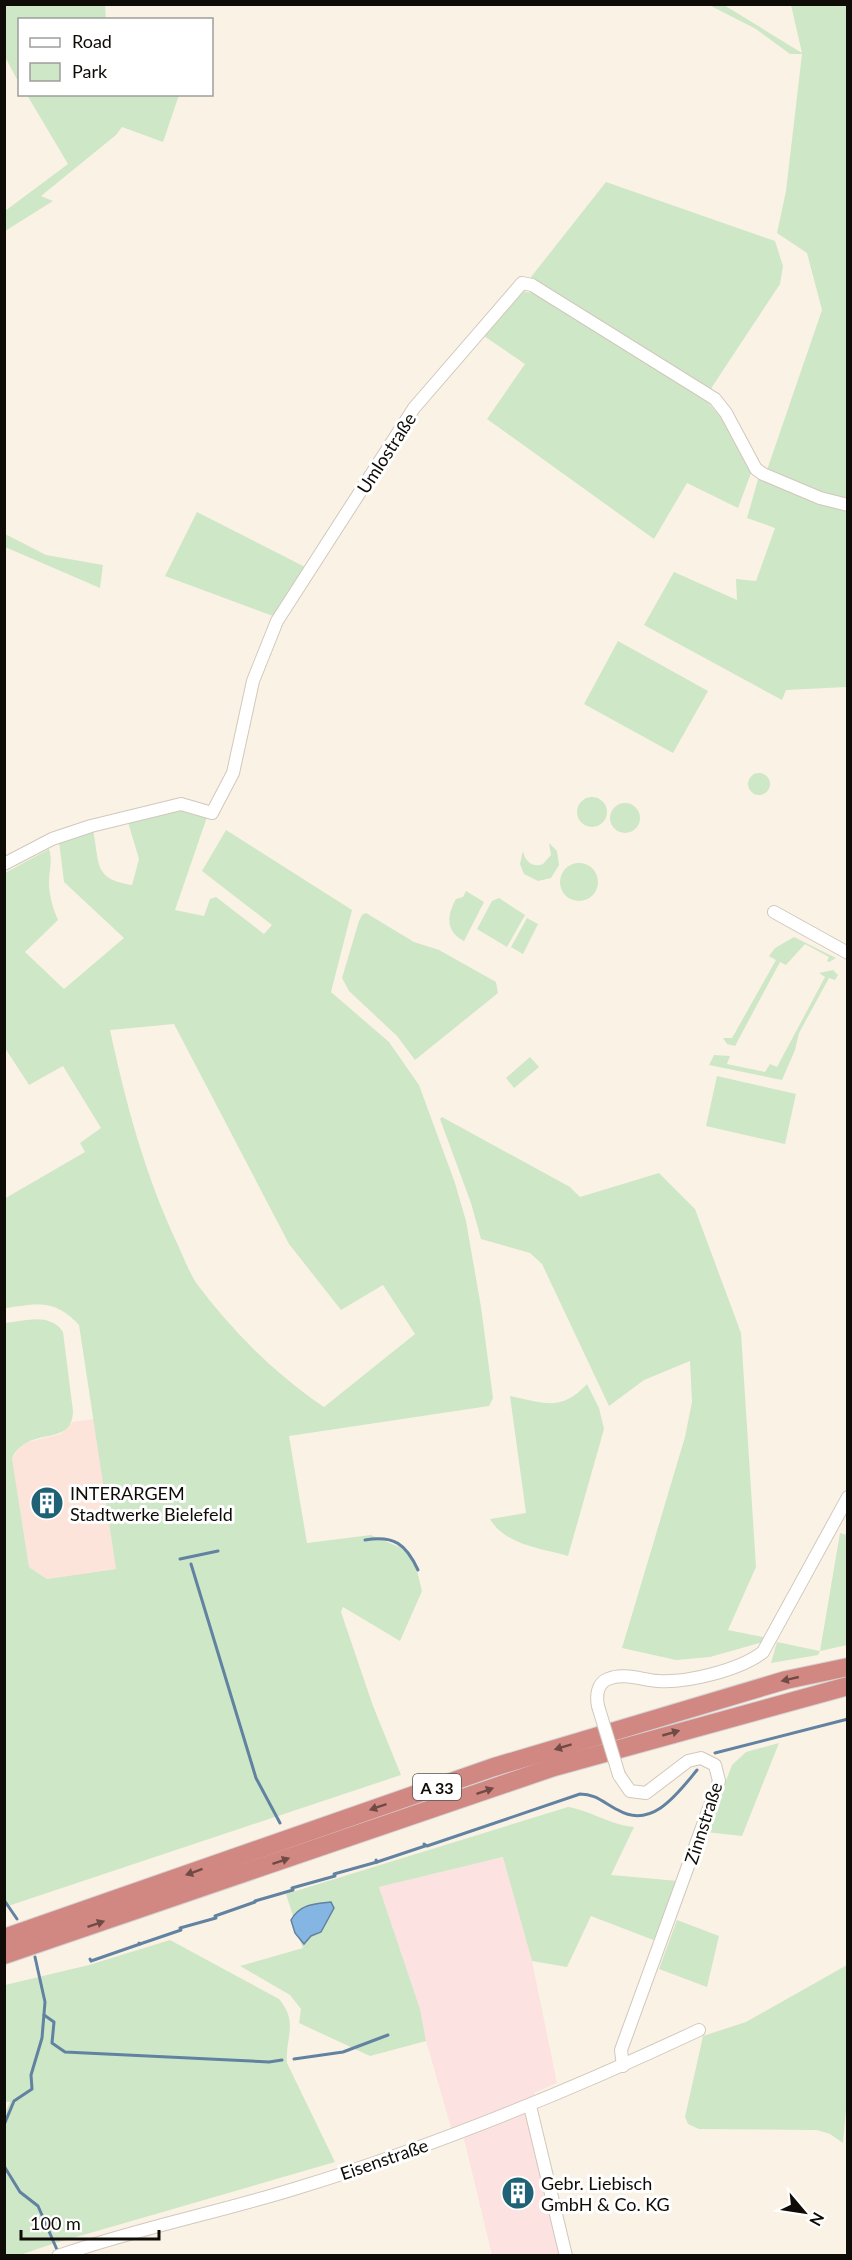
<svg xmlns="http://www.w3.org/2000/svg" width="852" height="2260" viewBox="0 0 852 2260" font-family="Lato,sans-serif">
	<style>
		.commercial { fill: #fde2e2 }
		.industrial { fill: #fce4da }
		.green { fill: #cee7c7; fill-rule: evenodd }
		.water { fill: #85b5e2; stroke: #6282a1; stroke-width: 1.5 }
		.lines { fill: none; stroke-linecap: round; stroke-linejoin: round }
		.stream { stroke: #6282a1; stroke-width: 3 }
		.minor-casing { stroke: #d1c8bc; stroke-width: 14 }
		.highway-casing { stroke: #d4d3d3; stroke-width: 20 }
		.minor { stroke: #fff; stroke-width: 12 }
		.highway { stroke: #d28882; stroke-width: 18 }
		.minor-bridge-casing { stroke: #d1c8bc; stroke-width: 14; stroke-linecap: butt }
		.minor-bridge { stroke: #fff; stroke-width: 12 }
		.oneway { fill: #704a45 }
		.labels { text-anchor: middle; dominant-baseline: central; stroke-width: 6; stroke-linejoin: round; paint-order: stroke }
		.shield { fill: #fff; stroke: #575552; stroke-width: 1.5 }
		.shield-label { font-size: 16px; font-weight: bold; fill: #0f0c08 }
		.street-label { font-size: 18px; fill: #0f0c08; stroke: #fff }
		.poi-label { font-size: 18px; fill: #0f0c08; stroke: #fff; text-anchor: start }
	</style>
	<rect width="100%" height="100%" fill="#fbf2e6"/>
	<polygon class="commercial" points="504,1857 532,1961 557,2083 534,2093 538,2111 527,2114 563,2255 492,2255 464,2139 460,2127 452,2131 426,2041 420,2009 379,1887"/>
	<polygon class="industrial" points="94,1419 116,1569 47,1579 29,1567 12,1458 23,1443 61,1434 72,1422"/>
	<g class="green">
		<polygon points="4,5 105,5 106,19 20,20 19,83 5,57"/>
		<polygon points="709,5 724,5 802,53 791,5 847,5 847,500 825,494 767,470 822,310 807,253 777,233 786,191 802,54 790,54 756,29"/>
		<polygon points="27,95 179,95 163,142 122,127 116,135 41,196 53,201 5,231 5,211 68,164"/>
		<polygon points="606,182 775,241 783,266 780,284 710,390 532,281 531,277"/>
		<polygon points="522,291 537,294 705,399 727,424 751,473 738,508 687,483 654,539 487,419 525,364 484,336"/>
		<polygon points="759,476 847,508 847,687 786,690 782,700 644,625 674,572 737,600 736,579 756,581 775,528 747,518"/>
		<polygon points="197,512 307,568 273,616 165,576"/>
		<polygon points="5,534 46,555 103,565 100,588 5,547"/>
		<polygon points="618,641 708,691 673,753 584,704"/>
		<circle cx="759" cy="784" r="11"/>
		<circle cx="592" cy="812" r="15"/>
		<circle cx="625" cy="818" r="15"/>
		<path d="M175 809 207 817 175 910 204 916 210 899 216 897 264 934 272 925 202 871 226 830 352 910 331 992 389 1042 419 1085 455 1183 466 1221 481 1307 493 1398 489 1406 289 1436 307 1543 371 1535 406 1550 417 1571 422 1591 400 1641 343 1607 341 1612 373 1706 401 1775 5 1907V1323C25 1321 50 1312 63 1332L73 1411C72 1449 29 1424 12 1458L29 1567 47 1579 116 1569 79 1325C54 1298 37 1304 5 1308L4 1199 85 1152 80 1143 101 1128 63 1066 29 1085 5 1048V873L49 849C53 861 49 870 49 882 49 896 53 908 58 920L25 952 64 989 124 938 64 882 59 841 93 830C100 864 93 879 132 885L139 859 128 822ZM174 1024 289 1244 341 1310 383 1285 415 1334 324 1407C274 1373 233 1332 197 1284 189 1272 183 1256 177 1243 145 1175 126 1104 110 1030Z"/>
		<path d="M549 843 557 851 559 865 551 878 538 881 524 874 520 864 523 851C525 862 533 868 543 864L551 855Z"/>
		<circle cx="579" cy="882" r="19"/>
		<path d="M466 891 484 902 464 941C445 931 447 915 456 899L463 897Z"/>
		<polygon points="499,898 525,915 507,947 477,929 492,901"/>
		<polygon points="366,913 414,942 439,950 496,982 498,993 415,1060 397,1036 349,991 342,978 359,921 362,915"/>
		<polygon points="527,918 538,924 523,954 511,947"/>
		<polygon points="794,937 836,958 829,962 827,961 829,957 805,944 786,965 780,962 735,1046 727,1044 723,1038 732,1038 776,960 769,956 775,948"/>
		<polygon points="833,970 838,975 835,980 829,978 799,1033 795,1050 782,1080 709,1065 714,1055 730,1056 727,1064 765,1072 770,1064 777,1067 825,977 819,973"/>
		<polygon points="530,1057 539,1067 514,1088 506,1078"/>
		<polygon points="717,1076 796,1094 785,1144 706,1126"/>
		<polygon points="442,1117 570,1187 580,1197 659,1173 695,1209 741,1333 756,1567 728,1630 768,1638 763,1642 710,1657 676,1660 622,1648 685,1437 692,1402 690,1361 644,1380 609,1406 542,1264 530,1253 481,1239 471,1203 440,1119"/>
		<path d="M587 1384 599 1408 604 1429 568 1556C541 1548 505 1545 490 1519L526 1513 510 1396C544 1403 561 1412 587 1384Z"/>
		<polygon points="840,1533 847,1535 847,1645 820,1651 818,1655 771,1663 777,1642 820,1651"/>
		<polygon points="779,1743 742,1836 706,1832 732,1765 746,1752"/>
		<path d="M568 1807C592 1811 610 1825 634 1827L611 1875 678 1881 656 1941 591 1916 567 1967 532 1961 503 1857 379 1887 420 2009 426 2041 370 2056 299 2023 301 2009 290 1995 240 1966 303 1948 291 1920 293 1916 286 1894Z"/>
		<polygon points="677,1920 719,1936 707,1987 659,1969"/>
		<path d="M170 1940 279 1999C299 2023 285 2037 287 2063L335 2162 52 2244 20 2255H5L4 2116 10 2102H4L5 1985 89 1965Z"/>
		<polygon points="847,1965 848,2088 843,2143 830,2134 817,2130 699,2129 688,2124 685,2117 703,2036 746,2022"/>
	</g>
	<path class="water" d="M331 1902 334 1908 321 1932 311 1936 304 1944 295 1933 291 1920C300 1904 314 1904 331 1902Z"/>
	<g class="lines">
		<g class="stream">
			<path d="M365 1540C394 1535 406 1544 418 1570"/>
			<polyline points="180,1559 218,1551"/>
			<polyline points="191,1564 256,1778 280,1823"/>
			<polyline points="715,1753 848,1719"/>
			<path d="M424 1844 427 1846 580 1794C596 1794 604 1803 618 1810 652 1830 678 1793 697 1770"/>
			<polyline points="376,1860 377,1862 425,1846"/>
			<polyline points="334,1874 377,1862"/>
			<polyline points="292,1888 335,1876"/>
			<polyline points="4,1900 17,1919"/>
			<polyline points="255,1901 293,1890"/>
			<polyline points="215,1916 255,1902"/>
			<polyline points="180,1928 216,1918"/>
			<polyline points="139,1943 140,1944 181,1930"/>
			<polyline points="90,1959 91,1961 140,1944"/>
			<polyline points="44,2015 54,2022 52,2043 65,2052 269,2062 282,2060"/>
			<polyline points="294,2059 343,2052 388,2035"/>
			<polyline points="4,2125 14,2101 32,2089 31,2075 42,2038 45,2002 35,1957"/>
			<polyline points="4,2166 20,2192 38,2206 58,2252"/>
		</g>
		<g class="minor-casing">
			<g id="minor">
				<polyline points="4,864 52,839 91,826 181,804 212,813 233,773 253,681 277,621 414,408 522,283 532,285 715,399 726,413 756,469 763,474 820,498 848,505"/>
				<polyline points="774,912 848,953"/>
				<path d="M598 1706C596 1696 597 1683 608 1679 623 1672 643 1680 658 1681 687 1683 740 1670 763 1652L848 1497"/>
				<polyline points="619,1775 630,1791 646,1793 688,1761 701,1758 715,1765 719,1781 621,2050 623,2066"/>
				<polyline points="530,2106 566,2256"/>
				<path d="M58 2256C135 2229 216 2213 294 2189 433 2147 567 2092 699 2030"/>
			</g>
		</g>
		<g class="highway-casing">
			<g id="highway">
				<polyline points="4,1938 494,1767 786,1680 848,1667"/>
				<polyline points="4,1955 554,1767 848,1686"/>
			</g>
		</g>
		<use href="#minor" class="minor"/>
		<use href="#highway" class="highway"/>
		<g class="minor-bridge-casing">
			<polyline id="minor-bridge" points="598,1706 619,1775"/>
		</g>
		<use href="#minor-bridge" class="minor-bridge"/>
	</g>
	<defs><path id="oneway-solid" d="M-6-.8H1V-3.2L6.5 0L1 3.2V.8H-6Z" transform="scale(1.5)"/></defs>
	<g class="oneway">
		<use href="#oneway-solid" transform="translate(790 1679) rotate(167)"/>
		<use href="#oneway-solid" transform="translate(671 1733) rotate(-16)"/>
		<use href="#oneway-solid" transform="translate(563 1747) rotate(163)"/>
		<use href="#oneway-solid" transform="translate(485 1791) rotate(-19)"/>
		<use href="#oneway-solid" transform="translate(378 1807) rotate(161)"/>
		<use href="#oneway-solid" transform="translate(281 1861) rotate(-19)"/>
		<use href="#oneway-solid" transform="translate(194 1872) rotate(160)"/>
		<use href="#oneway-solid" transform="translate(96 1924) rotate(-19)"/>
	</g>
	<defs>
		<g id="building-disc" transform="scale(1.725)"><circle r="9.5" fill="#1f6175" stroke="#fff"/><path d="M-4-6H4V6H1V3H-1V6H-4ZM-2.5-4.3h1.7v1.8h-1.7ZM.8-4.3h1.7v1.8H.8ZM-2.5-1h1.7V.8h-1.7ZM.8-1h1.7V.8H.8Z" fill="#fff"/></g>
	</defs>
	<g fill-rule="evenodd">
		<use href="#building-disc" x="47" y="1503"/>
		<use href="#building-disc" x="518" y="2193"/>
	</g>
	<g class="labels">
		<rect class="shield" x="413" y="1774" width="48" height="26" rx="4.5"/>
		<g class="shield-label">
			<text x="437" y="1787">A 33</text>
		</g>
		<g class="street-label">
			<text transform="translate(386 453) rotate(-57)">Umlostraße</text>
			<text transform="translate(703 1823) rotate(-72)">Zinnstraße</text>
			<text transform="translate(384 2159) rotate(-19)">Eisenstraße</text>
		</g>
		<g class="poi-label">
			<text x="70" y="1493">INTERARGEM<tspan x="70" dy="21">Stadtwerke Bielefeld</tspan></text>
			<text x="541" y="2183">Gebr. Liebisch<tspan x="541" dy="21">GmbH &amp; Co. KG</tspan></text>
		</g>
	</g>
	<rect width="852" height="2260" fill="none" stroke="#0f0c08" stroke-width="12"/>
	<rect x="18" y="18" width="195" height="78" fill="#ffffff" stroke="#9f9e9c" stroke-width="1.5"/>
	<rect x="30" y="38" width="30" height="9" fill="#ffffff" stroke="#9f9e9c" stroke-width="1.5"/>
	<text x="72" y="48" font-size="18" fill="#0f0c08">Road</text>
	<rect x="30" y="63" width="30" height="18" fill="#cee7c7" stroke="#9f9e9c" stroke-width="1.5"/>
	<text x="72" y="78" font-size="18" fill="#0f0c08">Park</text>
	<g transform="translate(804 2212) rotate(119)" stroke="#ffffff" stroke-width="4.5" paint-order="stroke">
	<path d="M0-4.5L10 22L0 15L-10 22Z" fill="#0f0c08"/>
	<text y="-9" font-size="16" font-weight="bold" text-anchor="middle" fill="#0f0c08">N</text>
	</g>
	<path d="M21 2230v9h138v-9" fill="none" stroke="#0f0c08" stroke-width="3"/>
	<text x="30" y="2230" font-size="18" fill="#0f0c08" stroke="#ffffff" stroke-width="4.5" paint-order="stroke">100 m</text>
</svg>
